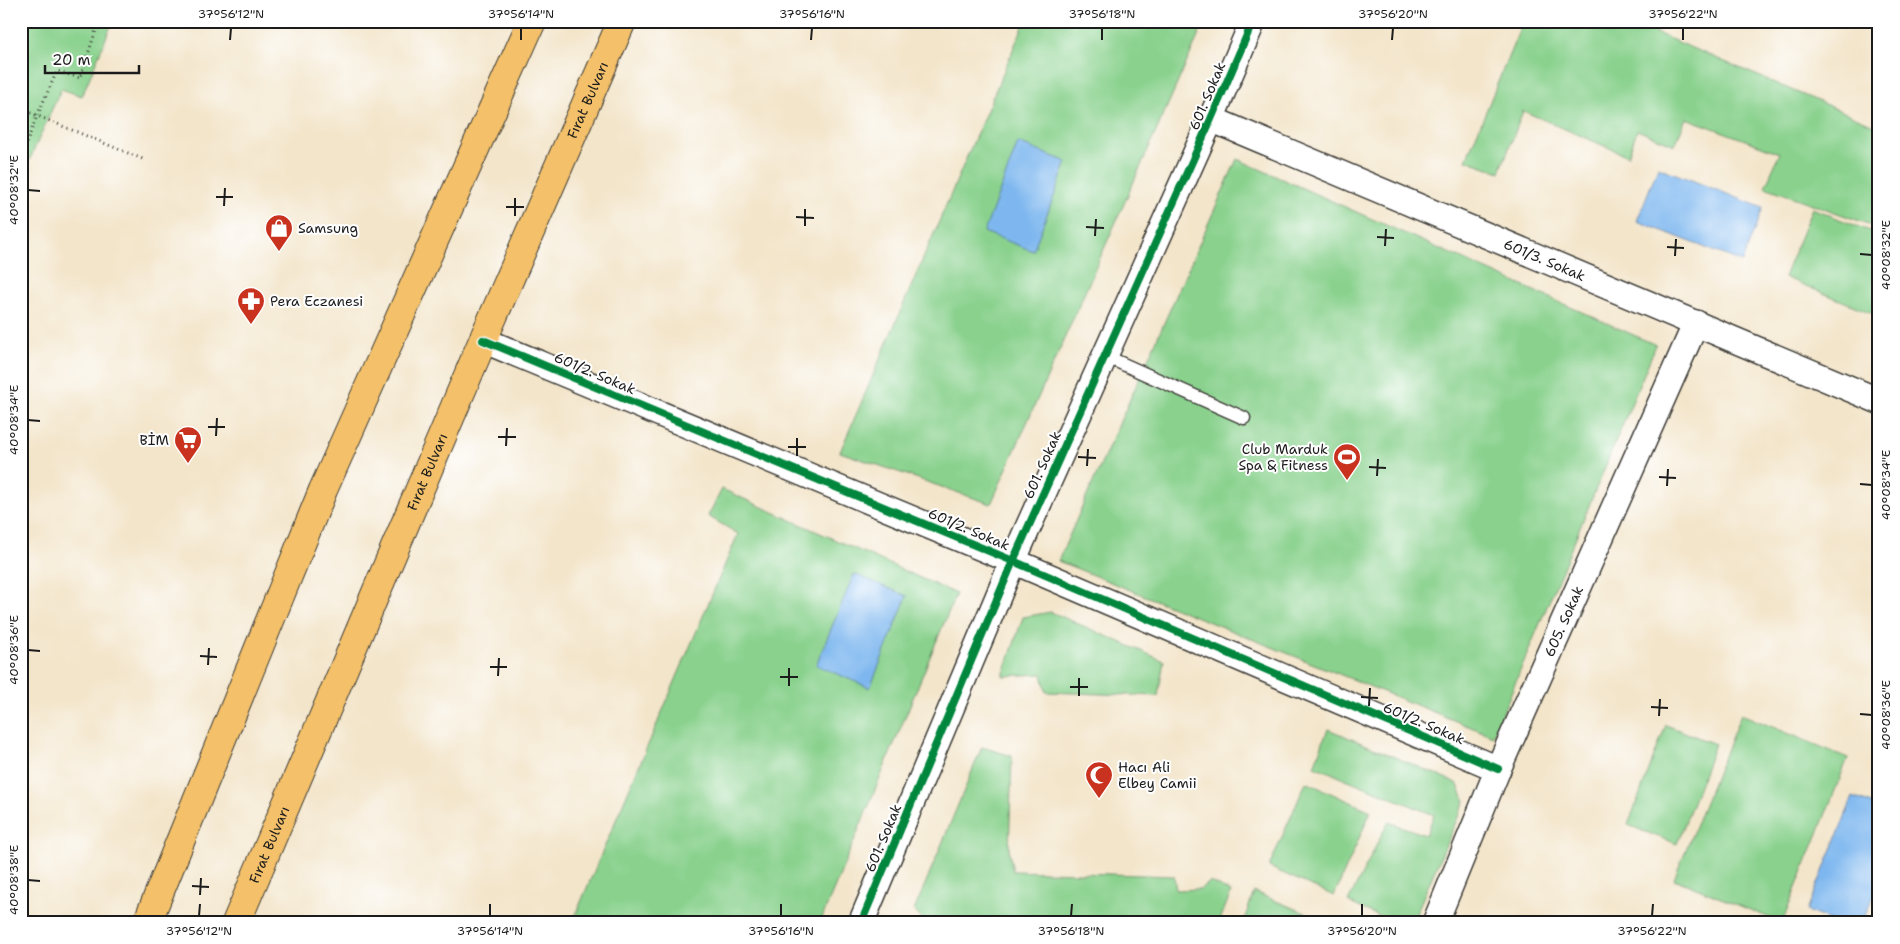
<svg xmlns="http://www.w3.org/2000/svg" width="1900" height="944" viewBox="0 0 1900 944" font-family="'Shantell Sans',sans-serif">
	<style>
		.green { fill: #89d18d; stroke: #527654 }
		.water { fill: #7eb7ef; stroke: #4d6a86 }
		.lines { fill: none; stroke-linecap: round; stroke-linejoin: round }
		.service-casing { stroke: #3c3a36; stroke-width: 15 }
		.minor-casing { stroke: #3c3a36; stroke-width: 28 }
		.primary-casing { stroke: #3c3a36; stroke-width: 30 }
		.path { stroke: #3c3a36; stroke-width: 3; stroke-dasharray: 1 4; stroke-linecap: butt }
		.service { stroke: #fff; stroke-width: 12 }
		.minor { stroke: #fff; stroke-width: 25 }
		.primary { stroke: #f4c16a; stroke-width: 28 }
		.cycleway-casing { stroke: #fff; stroke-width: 11 }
		.cycleway { stroke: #00873e; stroke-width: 8 }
		.ticks { fill: none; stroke: #1c1c1c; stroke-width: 2 }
		.labels { text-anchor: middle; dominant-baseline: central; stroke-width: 4; stroke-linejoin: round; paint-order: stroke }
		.street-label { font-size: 14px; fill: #1c1c1c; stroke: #fff }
		.poi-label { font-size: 14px; fill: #1c1c1c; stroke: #fff; text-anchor: start }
		.neatline { fill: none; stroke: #1c1c1c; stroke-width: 2 }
		.ticks-label { font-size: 12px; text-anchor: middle; fill: #1c1c1c }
	</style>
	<rect width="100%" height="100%" fill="#fff"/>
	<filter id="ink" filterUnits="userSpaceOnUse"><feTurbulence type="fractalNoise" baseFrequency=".02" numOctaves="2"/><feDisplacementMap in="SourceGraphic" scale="10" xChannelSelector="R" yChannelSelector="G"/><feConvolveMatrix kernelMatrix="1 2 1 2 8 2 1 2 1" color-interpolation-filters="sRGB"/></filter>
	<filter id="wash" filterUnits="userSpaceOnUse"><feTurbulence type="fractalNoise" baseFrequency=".0096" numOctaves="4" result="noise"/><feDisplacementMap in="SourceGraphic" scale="20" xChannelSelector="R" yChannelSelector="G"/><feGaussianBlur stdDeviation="1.12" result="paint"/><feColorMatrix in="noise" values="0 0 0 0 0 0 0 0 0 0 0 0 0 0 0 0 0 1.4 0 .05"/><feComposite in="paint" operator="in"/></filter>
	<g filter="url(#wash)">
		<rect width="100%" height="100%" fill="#f3e5ca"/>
		<g class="green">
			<polygon points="21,21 113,21 82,96 61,89 21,179"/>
			<polygon points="1020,21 1205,21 991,504 840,452 1024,24"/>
			<polygon points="1523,21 1628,21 1879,127 1879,228 1765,187 1780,153 1686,118 1675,145 1637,130 1628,156 1523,111 1500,172 1466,160"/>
			<polygon points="1237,159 1656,345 1493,736 1058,561"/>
			<polygon points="1812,208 1879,235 1879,316 1784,277"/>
			<polygon points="722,489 956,594 820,923 572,923 738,534 708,516"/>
			<polygon points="1051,612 1164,661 1158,696 1046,692 1042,674 1003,676 1023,617"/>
			<polygon points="1741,714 1848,758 1782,923 1674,879"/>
			<polygon points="1666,725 1715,744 1677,844 1628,825"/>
			<polygon points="1328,729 1457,783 1465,801 1412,923 1393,923 1348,902 1388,822 1426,835 1434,815 1314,766"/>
			<polygon points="982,747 1012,756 1009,852 1013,871 1174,876 1176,890 1200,889 1210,882 1231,892 1219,923 929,923 924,921 914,911"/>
			<polygon points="1306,782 1371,811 1334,896 1269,867"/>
			<polygon points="1254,892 1330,923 1243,923"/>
		</g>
		<g class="water">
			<polygon points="1018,143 1067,162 1033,251 984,232"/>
			<polygon points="1658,167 1763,208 1742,262 1637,221"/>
			<polygon points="854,574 907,596 870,688 816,665"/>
			<polygon points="1853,797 1879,807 1879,883 1862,923 1836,923 1807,911"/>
		</g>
	</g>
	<g filter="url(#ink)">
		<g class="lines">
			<g class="service-casing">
				<polyline id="service" points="1105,356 1244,418"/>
			</g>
			<g class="minor-casing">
				<g id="minor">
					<path id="s1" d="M1211 119 1879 401"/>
					<polyline points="483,340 1013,561 1498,769"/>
					<polyline points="861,923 1013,561 1211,119 1253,21"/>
					<path id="s2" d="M1435 923 1498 769 1696 323"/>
				</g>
			</g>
			<g class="primary-casing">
				<g id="primary">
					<polyline points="147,923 323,490 532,21"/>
					<path id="s3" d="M236 923 483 340 622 21"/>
				</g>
			</g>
			<g class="path">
				<polyline points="21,109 145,160"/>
				<polyline points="21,157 37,116 57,71 80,78 99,21"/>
			</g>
			<use href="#service" class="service"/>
			<use href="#minor" class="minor"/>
			<use href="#primary" class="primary"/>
			<g class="cycleway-casing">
				<g id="cycleway">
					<polyline points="483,340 1013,561 1498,769"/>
					<polyline points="861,923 1013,561 1211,119 1253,21"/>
				</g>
			</g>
			<use href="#cycleway" class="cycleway"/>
		</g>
	</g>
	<path class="ticks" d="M230 40 231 28M521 40V28M811 40 812 28M1102 40V28M1392 40 1393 28M1683 40V28M28 190 40 191M216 197H233M224 206 225 188M506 207H524M515 216V198M796 217 814 218M805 226V209M1086 227 1104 228M1095 236 1096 219M1377 237 1394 238M1385 246 1386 229M1667 247 1684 248M1860 254 1872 255M1675 256 1676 239M28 420 40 421M208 427H225M216 436 217 418M498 437H516M506 446 507 428M788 447H806M797 456V438M1078 457 1096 458M1087 466 1088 449M1369 467 1386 468M1377 476 1378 459M1659 477 1676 478M1860 484 1872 485M1667 486 1668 469M28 650 40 651M200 656 217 657M208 665 209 648M490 667H507M498 676 499 658M780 677H798M789 686V668M1070 687H1088M1079 696V678M1361 697 1378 698M1369 706 1370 688M1651 707 1668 708M1860 714 1872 715M1659 716 1660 699M28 880 40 881M192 886 209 887M200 895 201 878M199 916 200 904M490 916V904M781 916V904M1071 916 1072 904M1362 916V904M1652 916 1653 904"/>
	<defs>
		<g id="shop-pin" transform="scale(1.4375)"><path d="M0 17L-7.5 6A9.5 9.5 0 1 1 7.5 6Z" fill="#c8321e" stroke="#fff"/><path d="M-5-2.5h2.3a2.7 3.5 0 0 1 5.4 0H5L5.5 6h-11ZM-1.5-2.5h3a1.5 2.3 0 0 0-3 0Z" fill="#fff"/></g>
		<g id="pharmacy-pin" transform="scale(1.4375)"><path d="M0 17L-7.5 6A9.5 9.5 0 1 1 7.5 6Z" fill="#c8321e" stroke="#fff"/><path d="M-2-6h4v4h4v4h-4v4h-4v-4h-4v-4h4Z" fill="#fff"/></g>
		<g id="supermarket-pin" transform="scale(1.4375)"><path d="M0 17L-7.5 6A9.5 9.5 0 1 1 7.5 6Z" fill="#c8321e" stroke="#fff"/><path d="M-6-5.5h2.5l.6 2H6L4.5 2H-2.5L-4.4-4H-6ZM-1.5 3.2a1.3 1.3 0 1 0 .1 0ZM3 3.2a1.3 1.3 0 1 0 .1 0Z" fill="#fff"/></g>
		<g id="stadium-pin" transform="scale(1.4375)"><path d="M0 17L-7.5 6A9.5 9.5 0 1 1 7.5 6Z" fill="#c8321e" stroke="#fff"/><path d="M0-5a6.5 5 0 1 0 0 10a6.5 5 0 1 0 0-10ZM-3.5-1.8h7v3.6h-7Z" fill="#fff"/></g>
		<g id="mosque-pin" transform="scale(1.4375)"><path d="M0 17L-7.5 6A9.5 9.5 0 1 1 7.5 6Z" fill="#c8321e" stroke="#fff"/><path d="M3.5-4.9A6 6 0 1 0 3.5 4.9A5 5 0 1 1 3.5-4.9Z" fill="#fff"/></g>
	</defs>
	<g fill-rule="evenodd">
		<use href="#shop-pin" x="279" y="228"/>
		<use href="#pharmacy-pin" x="251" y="301"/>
		<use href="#supermarket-pin" x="188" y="440"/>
		<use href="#stadium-pin" x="1347" y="457"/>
		<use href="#mosque-pin" x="1099" y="775"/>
	</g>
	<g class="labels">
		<g class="street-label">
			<text transform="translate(1207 96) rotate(-67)">601. Sokak</text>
			<text stroke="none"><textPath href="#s3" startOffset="895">Fırat Bulvarı</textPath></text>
			<text stroke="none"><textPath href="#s1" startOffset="362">601/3. Sokak</textPath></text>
			<text transform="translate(595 373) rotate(23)">601/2. Sokak</text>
			<text transform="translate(1042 465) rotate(-66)">601. Sokak</text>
			<text stroke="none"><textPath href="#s3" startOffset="490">Fırat Bulvarı</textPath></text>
			<text transform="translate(969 529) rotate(23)">601/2. Sokak</text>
			<text stroke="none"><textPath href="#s2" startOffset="328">605. Sokak</textPath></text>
			<text transform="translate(1424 723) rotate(23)">601/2. Sokak</text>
			<text transform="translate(883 838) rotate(-67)">601. Sokak</text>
			<text stroke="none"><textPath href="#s3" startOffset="85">Fırat Bulvarı</textPath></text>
		</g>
		<g class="poi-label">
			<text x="298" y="228">Samsung</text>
			<text x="270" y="301">Pera Eczanesi</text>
			<text x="169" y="440" text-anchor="end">BİM</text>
			<text x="1328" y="449" text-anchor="end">Club Marduk<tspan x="1328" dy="16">Spa &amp; Fitness</tspan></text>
			<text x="1118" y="767">Hacı Ali<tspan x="1118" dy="16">Elbey Camii</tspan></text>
		</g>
	</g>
	<rect width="1900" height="944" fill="none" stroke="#fff" stroke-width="55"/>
	<path d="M45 65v8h94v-8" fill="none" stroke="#1c1c1c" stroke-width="2.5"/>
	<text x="52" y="65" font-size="15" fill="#1c1c1c" stroke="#ffffff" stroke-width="4" paint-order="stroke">20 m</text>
	<rect x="28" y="28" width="1844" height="888" class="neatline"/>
	<g class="ticks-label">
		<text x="231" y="18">37°56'12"N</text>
		<text x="521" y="18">37°56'14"N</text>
		<text x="812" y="18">37°56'16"N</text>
		<text x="1102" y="18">37°56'18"N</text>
		<text x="1393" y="18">37°56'20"N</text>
		<text x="1683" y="18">37°56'22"N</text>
		<text transform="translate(14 190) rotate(-90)" y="4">40°08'32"E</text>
		<text transform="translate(1886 255) rotate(-90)" y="4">40°08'32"E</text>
		<text transform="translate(14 420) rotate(-90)" y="4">40°08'34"E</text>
		<text transform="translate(1886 485) rotate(-90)" y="4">40°08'34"E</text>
		<text transform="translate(14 650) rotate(-90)" y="4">40°08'36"E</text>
		<text transform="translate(1886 715) rotate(-90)" y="4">40°08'36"E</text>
		<text transform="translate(14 880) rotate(-90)" y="4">40°08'38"E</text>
		<text x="199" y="935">37°56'12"N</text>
		<text x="490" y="935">37°56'14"N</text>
		<text x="781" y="935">37°56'16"N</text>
		<text x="1071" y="935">37°56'18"N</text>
		<text x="1362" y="935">37°56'20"N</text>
		<text x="1652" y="935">37°56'22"N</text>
	</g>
</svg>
